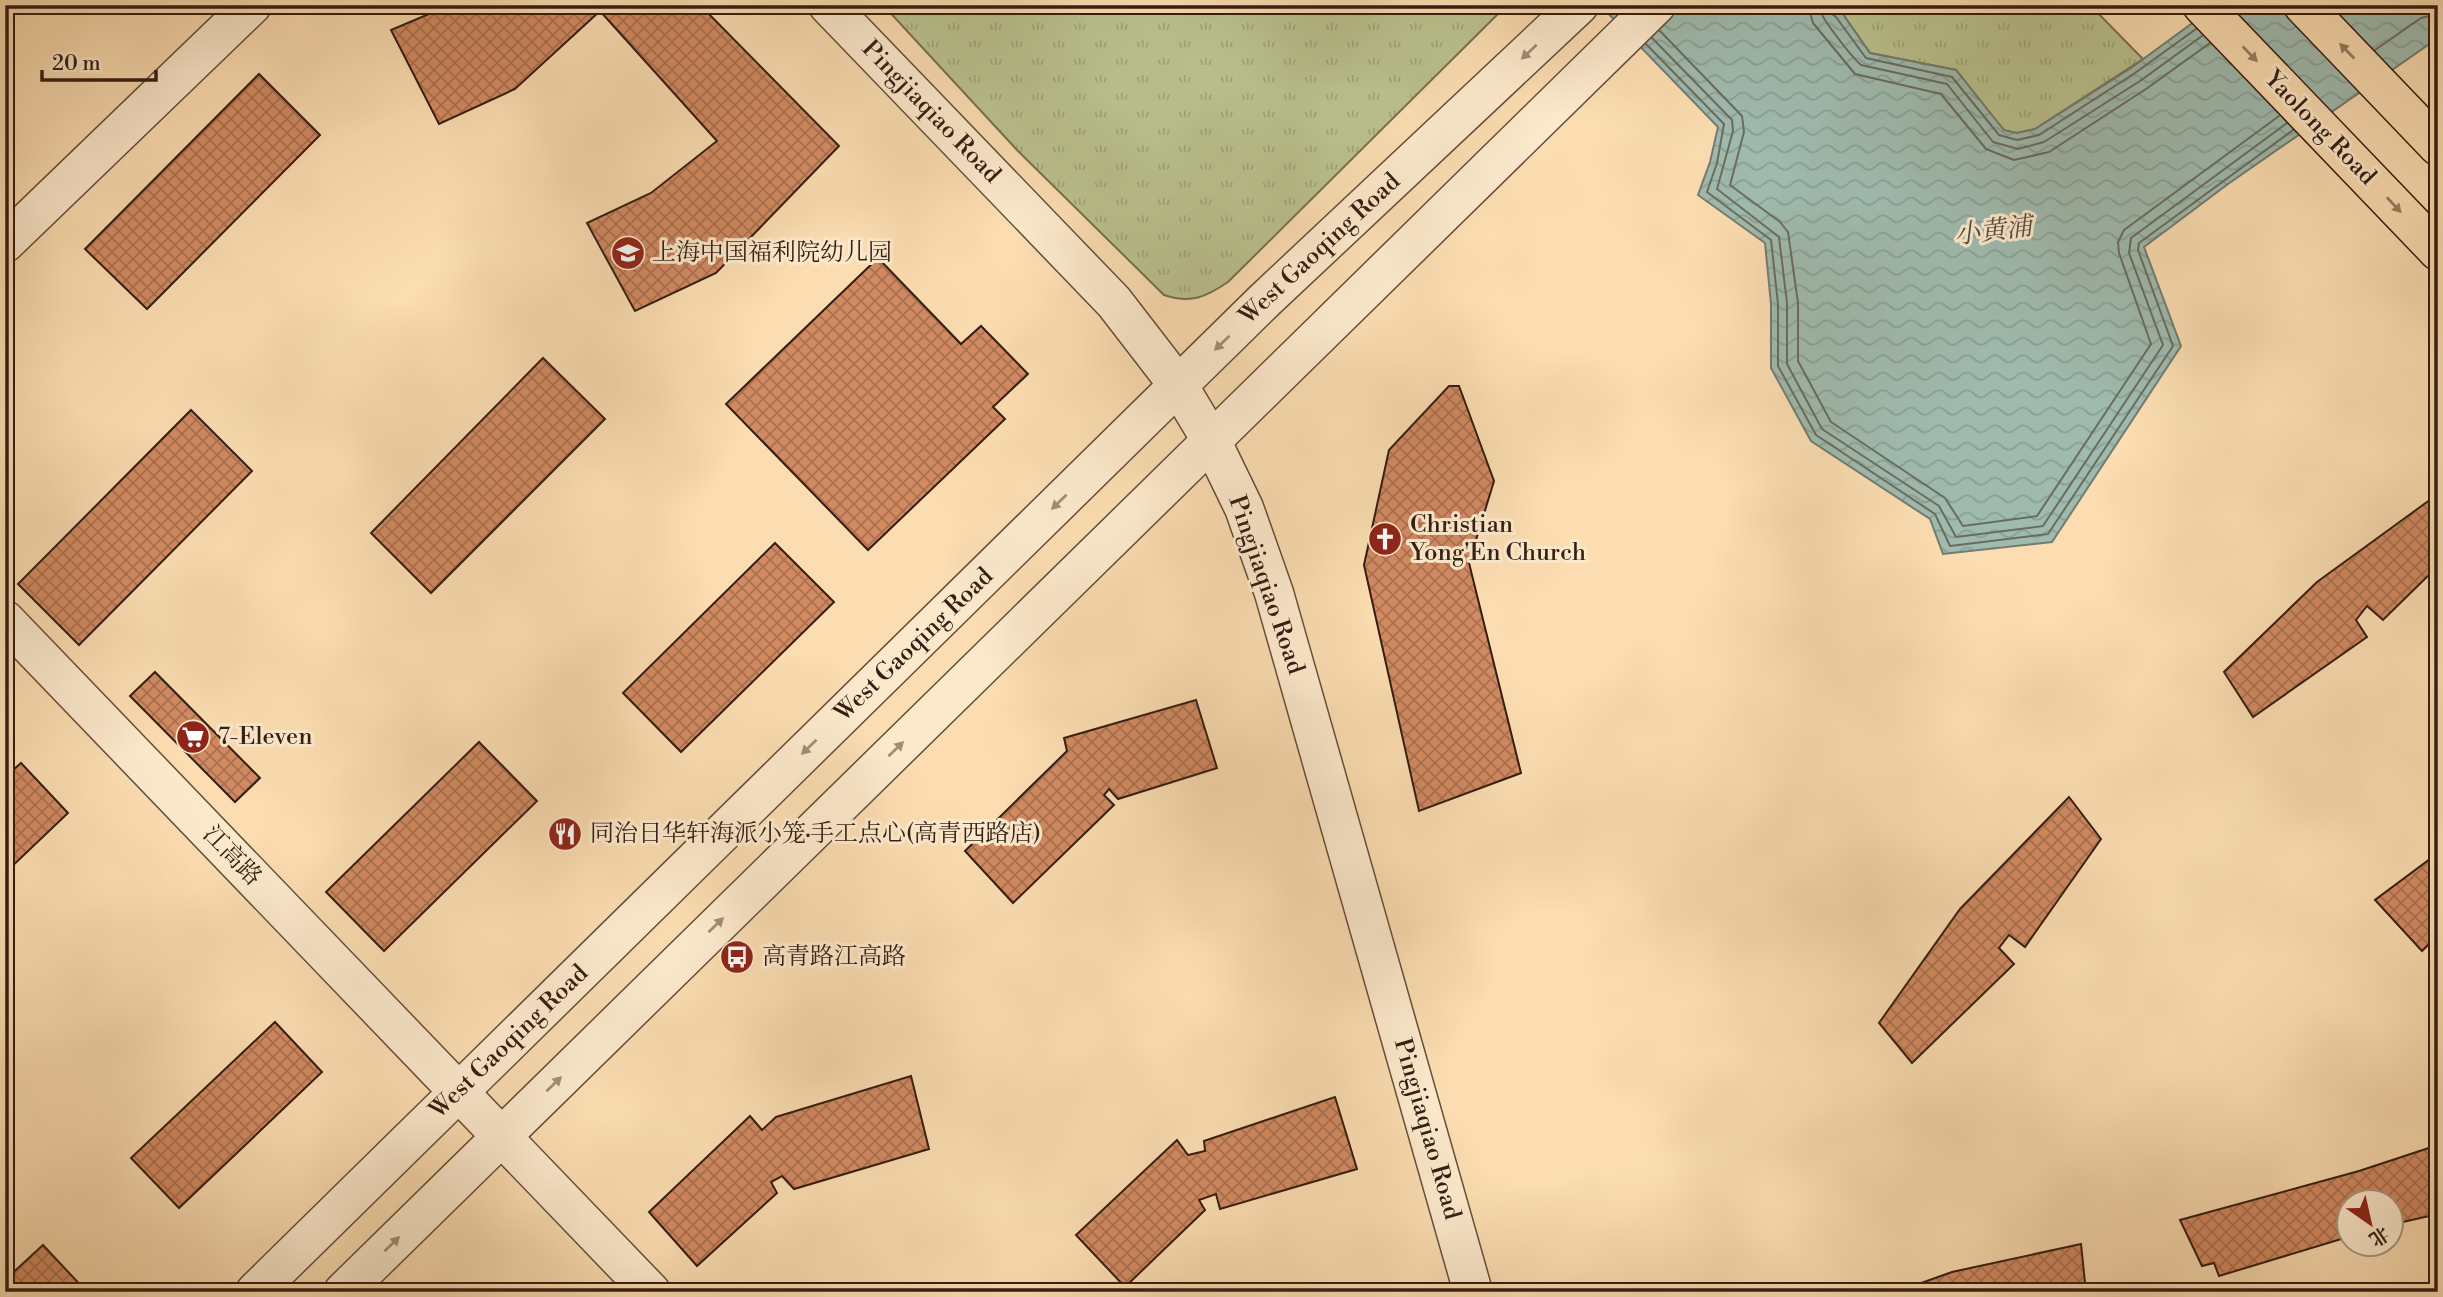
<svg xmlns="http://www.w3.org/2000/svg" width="2443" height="1297" viewBox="0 0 2443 1297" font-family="'Libre Bodoni','Noto Serif SC',serif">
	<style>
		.park { fill: url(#park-tufts); stroke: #777050; stroke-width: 2 }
		.water { fill: url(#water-waves); stroke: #747c70; stroke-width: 2 }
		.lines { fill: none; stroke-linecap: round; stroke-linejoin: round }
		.shore { stroke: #6a6c60; stroke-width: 2 }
		.building { fill: url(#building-cross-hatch); stroke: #341d12; stroke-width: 2 }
		.minor-casing { stroke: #664d3a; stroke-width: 41 }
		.major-casing { stroke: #341d12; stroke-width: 41 }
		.minor { stroke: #fce9cc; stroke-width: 38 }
		.major { stroke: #fbddb1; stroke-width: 38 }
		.oneway { fill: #987d62 }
		.oneway2 { fill: #a28d78 }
		.labels { text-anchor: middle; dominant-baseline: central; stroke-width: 6; stroke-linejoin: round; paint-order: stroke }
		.street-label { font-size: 24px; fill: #341d12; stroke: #fce9cc }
		.poi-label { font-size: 24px; fill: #341d12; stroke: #fce9cc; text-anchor: start }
		.water-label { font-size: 26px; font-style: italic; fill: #544c41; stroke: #fce9cc }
	</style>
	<defs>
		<pattern id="park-tufts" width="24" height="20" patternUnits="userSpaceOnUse" patternTransform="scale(1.75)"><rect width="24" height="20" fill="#bac28f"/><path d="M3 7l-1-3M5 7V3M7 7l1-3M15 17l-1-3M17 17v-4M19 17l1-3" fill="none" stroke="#a0a67a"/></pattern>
		<pattern id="water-waves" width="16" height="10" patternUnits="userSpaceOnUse" patternTransform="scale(1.75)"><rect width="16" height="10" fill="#9fbbaf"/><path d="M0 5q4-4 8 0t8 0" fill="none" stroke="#8aa096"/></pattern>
		<pattern id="building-cross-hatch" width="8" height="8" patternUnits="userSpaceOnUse" patternTransform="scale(1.75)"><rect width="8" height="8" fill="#d28a62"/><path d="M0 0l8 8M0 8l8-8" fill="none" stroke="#ab704f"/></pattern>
	</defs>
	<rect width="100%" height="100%" fill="#fbddb1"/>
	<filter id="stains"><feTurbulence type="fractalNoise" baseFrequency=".00286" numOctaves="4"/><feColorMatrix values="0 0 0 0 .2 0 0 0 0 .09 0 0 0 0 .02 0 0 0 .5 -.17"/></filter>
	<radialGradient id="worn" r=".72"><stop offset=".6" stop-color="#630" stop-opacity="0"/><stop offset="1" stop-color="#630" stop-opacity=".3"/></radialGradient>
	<g class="park">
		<path d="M883 5H1507L1228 282C1206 297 1191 304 1164 295L1017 150Z"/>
		<polygon points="1825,5 2090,5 2143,59 2035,129 2017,133 2004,131 1956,70 1870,53 1840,10"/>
	</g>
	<polygon class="water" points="1600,5 1825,5 1840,10 1870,53 1956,70 2004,130 2017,133 2035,129 2131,68 2217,5 2438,5 2438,38 2228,184 2144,247 2181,346 2052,542 1943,554 1930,519 1811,441 1771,368 1771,304 1765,243 1698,195 1710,162 1718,127"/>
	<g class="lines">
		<g class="shore">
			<polyline points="1808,5 1813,23 1855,74 1941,94 1986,149 2014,160 2049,152 2146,89 2210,43"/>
			<path d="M1818 5C1819 16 1851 56 1861 65L1947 84 1993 142 2018 149 2044 142 2140 81 2202 36"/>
			<polyline points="1827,5 1829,12 1836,17 1866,58 1952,77 1999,135 2017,140 2039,135 2135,73 2196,29"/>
			<polyline points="1660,31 1742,116 1744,132 1730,185 1780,222 1788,232 1798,303 1798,361 1831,422 1945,498 1963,526 2037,516 2151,344 2119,253 2118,242 2124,230 2279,116"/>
			<polyline points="1652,38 1732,120 1733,131 1717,189 1779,237 1787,303 1787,364 1822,429 1939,506 1956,537 2043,526 2163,345 2129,253 2131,238 2287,123"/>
			<polyline points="1646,44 1724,124 1717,163 1707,192 1771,240 1778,304 1778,366 1816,435 1935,514 1950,546 2048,534 2173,346 2138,250 2139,243 2293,130"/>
			<polyline points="2375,50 2421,18 2438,14"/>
		</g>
	</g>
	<g class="building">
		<polygon points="450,5 700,5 839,146 716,273 635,311 587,223 651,193 717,141 600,11 515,89 439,124 391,30"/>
		<polygon points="259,74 320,135 147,309 85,249"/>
		<polygon points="878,258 961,344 981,326 1028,374 993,407 1005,419 868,550 726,404"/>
		<polygon points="543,358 605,419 431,593 371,533"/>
		<polygon points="1449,386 1459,386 1494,481 1469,563 1521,773 1419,811 1364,565 1389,450"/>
		<polygon points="191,410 252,471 79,645 18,584"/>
		<polygon points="2438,494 2438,566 2383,620 2367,606 2356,620 2367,637 2253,717 2224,672 2317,582"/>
		<polygon points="775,543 834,602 681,752 623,693"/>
		<polygon points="155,672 260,778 235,802 130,696"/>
		<polygon points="1196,700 1217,768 1118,799 1109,789 1104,795 1114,805 1013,903 965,851 1067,751 1064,738"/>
		<polygon points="479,742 537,801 384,951 326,892"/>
		<polygon points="21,763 68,813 5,873 5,777"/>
		<polygon points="2069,797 2101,839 2025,947 2009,935 1999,948 2014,964 1912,1063 1879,1023 1960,909"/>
		<polygon points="2438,853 2438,935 2422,951 2375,900"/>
		<polygon points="275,1022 322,1072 179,1208 131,1158"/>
		<polygon points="911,1076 929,1149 794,1189 782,1176 771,1182 777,1193 697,1266 649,1212 750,1116 762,1130 776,1117"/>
		<polygon points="1335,1097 1357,1169 1220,1209 1216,1194 1199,1200 1205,1210 1125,1287 1076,1235 1177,1140 1188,1155 1205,1151 1204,1141"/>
		<polygon points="2438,1145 2438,1214 2390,1225 2390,1202 2348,1202 2348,1237 2219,1276 2214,1263 2202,1266 2180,1220 2359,1171"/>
		<polygon points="2081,1244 2086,1292 1896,1292 1952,1272"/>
		<polygon points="43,1245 87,1292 5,1292 5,1280"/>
	</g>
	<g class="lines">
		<g class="minor-casing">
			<g id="minor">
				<polyline points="828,5 1114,302 1178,385 1211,440 1244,508 1274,593 1473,1292"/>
				<polyline points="5,243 252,5"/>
				<polyline points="5,620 651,1292"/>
				<polyline points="255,1292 1265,300 1579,5"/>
				<polyline points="343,1292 1656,5"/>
			</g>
		</g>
		<g class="major-casing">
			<g id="major">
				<polyline points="2202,5 2438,251"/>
				<polyline points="2303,5 2438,146"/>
			</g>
		</g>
		<use href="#minor" class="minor"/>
		<use href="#major" class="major"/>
	</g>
	<defs><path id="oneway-solid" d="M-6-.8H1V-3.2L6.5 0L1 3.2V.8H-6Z" transform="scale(1.75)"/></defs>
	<g class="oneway">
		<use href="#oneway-solid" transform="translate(2347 51) rotate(-134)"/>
		<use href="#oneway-solid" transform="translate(2250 54) rotate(46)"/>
		<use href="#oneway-solid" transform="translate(2394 205) rotate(47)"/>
	</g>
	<g class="oneway2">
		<use href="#oneway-solid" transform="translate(1529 52) rotate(137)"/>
		<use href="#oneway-solid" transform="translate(1222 343) rotate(136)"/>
		<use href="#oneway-solid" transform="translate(1059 502) rotate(136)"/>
		<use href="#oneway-solid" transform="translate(809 747) rotate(136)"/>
		<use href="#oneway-solid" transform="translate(896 749) rotate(-44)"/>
		<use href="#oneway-solid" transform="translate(716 925) rotate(-44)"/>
		<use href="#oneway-solid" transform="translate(554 1084) rotate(-44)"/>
		<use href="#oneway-solid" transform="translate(392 1244) rotate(-44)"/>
	</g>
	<defs>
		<g id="school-disc" transform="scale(1.75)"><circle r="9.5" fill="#8f2418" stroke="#fce9cc"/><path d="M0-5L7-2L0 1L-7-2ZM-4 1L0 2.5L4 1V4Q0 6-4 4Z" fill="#fff"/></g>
		<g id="church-disc" transform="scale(1.75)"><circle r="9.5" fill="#8f2418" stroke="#fce9cc"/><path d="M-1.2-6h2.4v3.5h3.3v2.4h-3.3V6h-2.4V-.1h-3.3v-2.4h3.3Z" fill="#fff"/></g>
		<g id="supermarket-disc" transform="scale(1.75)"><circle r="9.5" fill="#8f2418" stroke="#fce9cc"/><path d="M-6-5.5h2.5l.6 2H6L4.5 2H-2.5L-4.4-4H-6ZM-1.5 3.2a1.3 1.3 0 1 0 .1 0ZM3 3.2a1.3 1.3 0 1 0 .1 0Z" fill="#fff"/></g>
		<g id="restaurant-disc" transform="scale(1.75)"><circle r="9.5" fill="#8f2418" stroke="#fce9cc"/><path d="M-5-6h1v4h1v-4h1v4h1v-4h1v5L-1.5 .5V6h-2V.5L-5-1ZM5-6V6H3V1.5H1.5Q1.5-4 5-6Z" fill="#fff"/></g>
		<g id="bus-disc" transform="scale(1.75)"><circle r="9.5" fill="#8f2418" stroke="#fce9cc"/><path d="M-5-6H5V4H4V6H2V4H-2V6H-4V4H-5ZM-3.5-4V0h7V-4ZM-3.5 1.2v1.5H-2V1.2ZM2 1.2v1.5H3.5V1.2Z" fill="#fff"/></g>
	</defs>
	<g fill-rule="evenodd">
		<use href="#school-disc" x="628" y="253"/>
		<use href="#church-disc" x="1385" y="539"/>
		<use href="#supermarket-disc" x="193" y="737"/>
		<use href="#restaurant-disc" x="565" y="834"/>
		<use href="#bus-disc" x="737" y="957"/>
	</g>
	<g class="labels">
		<g class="street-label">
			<text transform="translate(931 112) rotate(46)">Pingjiaqiao Road</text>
			<text transform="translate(2320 128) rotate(46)">Yaolong Road</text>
			<text transform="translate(1320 249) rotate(-43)">West Gaoqing Road</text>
			<text transform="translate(1266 585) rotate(71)">Pingjiaqiao Road</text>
			<text transform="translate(914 645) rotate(-44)">West Gaoqing Road</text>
			<text transform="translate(232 856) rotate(46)">江高路</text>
			<text transform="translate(509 1042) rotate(-44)">West Gaoqing Road</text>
			<text transform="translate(1427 1129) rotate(74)">Pingjiaqiao Road</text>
		</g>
		<g class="poi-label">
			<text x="652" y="253">上海中国福利院幼儿园</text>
			<text x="1410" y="525">Christian<tspan x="1410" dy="28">Yong'En Church</tspan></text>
			<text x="218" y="737">7-Eleven</text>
			<text x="590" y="834">同治日华轩海派小笼·手工点心(高青西路店)</text>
			<text x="762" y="957">高青路江高路</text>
		</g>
		<g class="water-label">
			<text transform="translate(1993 231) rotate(-7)">小黄浦</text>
		</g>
	</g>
	<rect width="2443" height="1297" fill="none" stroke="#fbddb1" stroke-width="28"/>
	<rect x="7" y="7" width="2429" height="1283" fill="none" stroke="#341d12" stroke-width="3.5"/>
	<rect x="14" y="14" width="2415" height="1269" fill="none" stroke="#341d12" stroke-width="2"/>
	<g transform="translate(2370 1223) rotate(146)"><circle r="33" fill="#fce9cc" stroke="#ac9782" stroke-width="2"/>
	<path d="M0-5L12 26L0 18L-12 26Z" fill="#8f2418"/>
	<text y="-10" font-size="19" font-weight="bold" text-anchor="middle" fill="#341d12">北</text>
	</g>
	<path d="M42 70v10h114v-10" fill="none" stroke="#341d12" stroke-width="3.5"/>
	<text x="52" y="70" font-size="21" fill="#341d12" stroke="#fce9cc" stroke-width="5" paint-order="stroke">20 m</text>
	<rect width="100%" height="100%" filter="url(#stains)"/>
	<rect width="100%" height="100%" fill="url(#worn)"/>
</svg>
